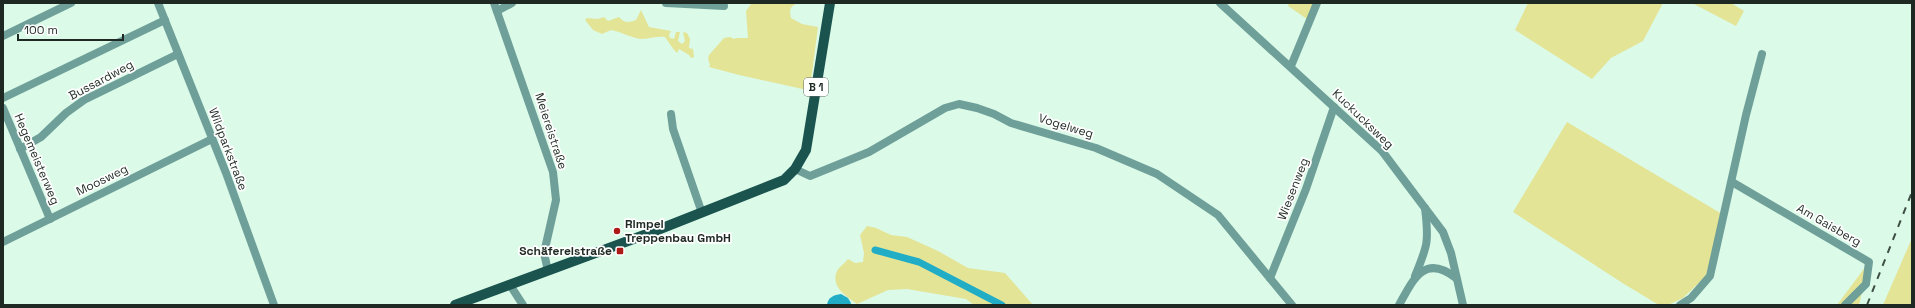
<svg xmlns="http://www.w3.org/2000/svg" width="1915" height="308" viewBox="0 0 1915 308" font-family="'Space Grotesk',sans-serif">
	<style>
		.green { fill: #e4e496 }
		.water { fill: #21adc6 }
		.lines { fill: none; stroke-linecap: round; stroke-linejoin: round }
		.canal { stroke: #21adc6; stroke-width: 7 }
		.minor { stroke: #6f9f99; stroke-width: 8 }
		.primary { stroke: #1b534f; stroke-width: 10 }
		.rail { stroke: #3e4e45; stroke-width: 2; stroke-dasharray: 7 7; stroke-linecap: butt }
		.poi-dot { fill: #ac1a17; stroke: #fff; stroke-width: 1.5 }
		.labels { text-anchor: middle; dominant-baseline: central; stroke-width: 3.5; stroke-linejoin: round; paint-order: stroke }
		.shield { fill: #fff; stroke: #616964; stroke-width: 1 }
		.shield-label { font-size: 11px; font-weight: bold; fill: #1d2922 }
		.street-label { font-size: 12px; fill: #1d2922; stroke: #fff }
		.poi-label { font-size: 12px; font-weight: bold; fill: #1d2922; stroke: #fff; text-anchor: start }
	</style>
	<rect width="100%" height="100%" fill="#dbfae8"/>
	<g class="green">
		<path d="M755 3H798C790 6 789 10 791 18L802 24 818 27 810 88 807 90 739 75 709 67 710 65 708 58 709 55 724 38 730 37 734 39 736 38H748L746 11 751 4Z"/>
		<polygon points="1289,3 1314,3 1307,19 1288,6"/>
		<polygon points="1528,3 1663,3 1643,41 1611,58 1592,79 1515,30"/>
		<polygon points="1692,3 1731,3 1744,11 1736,26"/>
		<path d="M641 10 649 27 671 31 669 35 670 38 674 39 676 32H680L678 41 682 44 685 41 683 32 687 33 690 39 689 48 693 49 694 57 691 58 689 55 679 49 677 53C671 47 669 42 665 37 657 36 650 39 642 39 631 38 622 32 611 30L602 34 593 30 585 20 587 18 598 19 604 17 608 21 619 17C624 23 629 23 636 20Z"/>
		<polygon points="1567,122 1722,214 1706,276 1683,298 1668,305 1659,305 1624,284 1513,212"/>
		<path d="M867 226 876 228 891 235 907 237 938 251 968 268 1005 273 1033 305H974L966 299 907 289 888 290 857 304C847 297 830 287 837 271 839 267 845 263 848 259L855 263 863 262 864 253 860 235Z"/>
		<polygon points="1912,238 1912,305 1883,305"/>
		<polygon points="1869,262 1859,305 1837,305"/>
	</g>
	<path class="water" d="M841 294 848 298 851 303 850 305H827C828 297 834 295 841 294Z"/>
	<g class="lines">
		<polyline class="canal" points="875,250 919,262 1002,305"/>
		<g class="minor">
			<polyline points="158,3 226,173 274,305"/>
			<polyline points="494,3 553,172 556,200 544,253 548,271"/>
			<polyline points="666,3 724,6"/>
			<polyline points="1220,3 1382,151 1443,232 1451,253 1463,305"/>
			<polyline points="497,11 512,3"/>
			<polyline points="3,36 71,3"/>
			<polyline points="1291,66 1317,3"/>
			<polyline points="3,98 165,20"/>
			<polyline points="3,108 50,219"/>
			<polyline points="671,114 673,129 702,213"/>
			<polyline points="20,149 41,137 66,113 84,100 178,54"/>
			<polyline points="795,169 810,176 869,152 945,108 959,104 977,108 994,114 1011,123 1096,148 1157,174 1218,215 1292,305"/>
			<polyline points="1732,182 1869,262 1866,284 1845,305"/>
			<polyline points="3,242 212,139"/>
			<path d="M1415 276C1428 245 1429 241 1425 208"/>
			<polyline points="1270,278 1306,189 1334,107"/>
			<polyline points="510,285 523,305"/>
			<path d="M1399 305C1413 280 1424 253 1456 278"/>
			<polyline points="1680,305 1691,298 1710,276 1746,115 1762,54"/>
		</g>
		<polyline class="primary" points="455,305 655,231 784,180 795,169 806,150 830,3"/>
		<polyline class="rail" points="1867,305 1912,192"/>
	</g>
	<g class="poi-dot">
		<circle cx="617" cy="231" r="4"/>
		<rect x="616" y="247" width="8" height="8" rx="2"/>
	</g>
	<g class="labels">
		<rect class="shield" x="804" y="78" width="24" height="18" rx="3"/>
		<g class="shield-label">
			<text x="816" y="87">B 1</text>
		</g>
		<g class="street-label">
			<text transform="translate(101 80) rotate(-28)">Bussardweg</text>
			<text transform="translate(1363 119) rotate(44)">Kuckucksweg</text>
			<text transform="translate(1066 126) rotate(17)">Vogelweg</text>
			<text transform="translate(551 131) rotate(72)">Meiereistraße</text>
			<text transform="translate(228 149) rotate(69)">Wildparkstraße</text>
			<text transform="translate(37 159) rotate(67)">Hegemeisterweg</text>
			<text transform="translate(102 180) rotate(-26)">Moosweg</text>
			<text transform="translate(1293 189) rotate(-69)">Wiesenweg</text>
			<text transform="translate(1829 225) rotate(30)">Am Gaisberg</text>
		</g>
		<g class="poi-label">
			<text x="625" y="224">Rimpel<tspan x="625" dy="14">Treppenbau GmbH</tspan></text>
			<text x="612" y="251" text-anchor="end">Schäfereistraße</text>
		</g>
	</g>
	<rect width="1915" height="308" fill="none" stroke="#1d2922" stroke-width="8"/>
	<path d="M18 34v6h105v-6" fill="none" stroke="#1d2922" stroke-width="2"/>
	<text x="24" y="34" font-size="12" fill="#1d2922" stroke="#ffffff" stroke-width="3" paint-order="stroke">100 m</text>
</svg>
